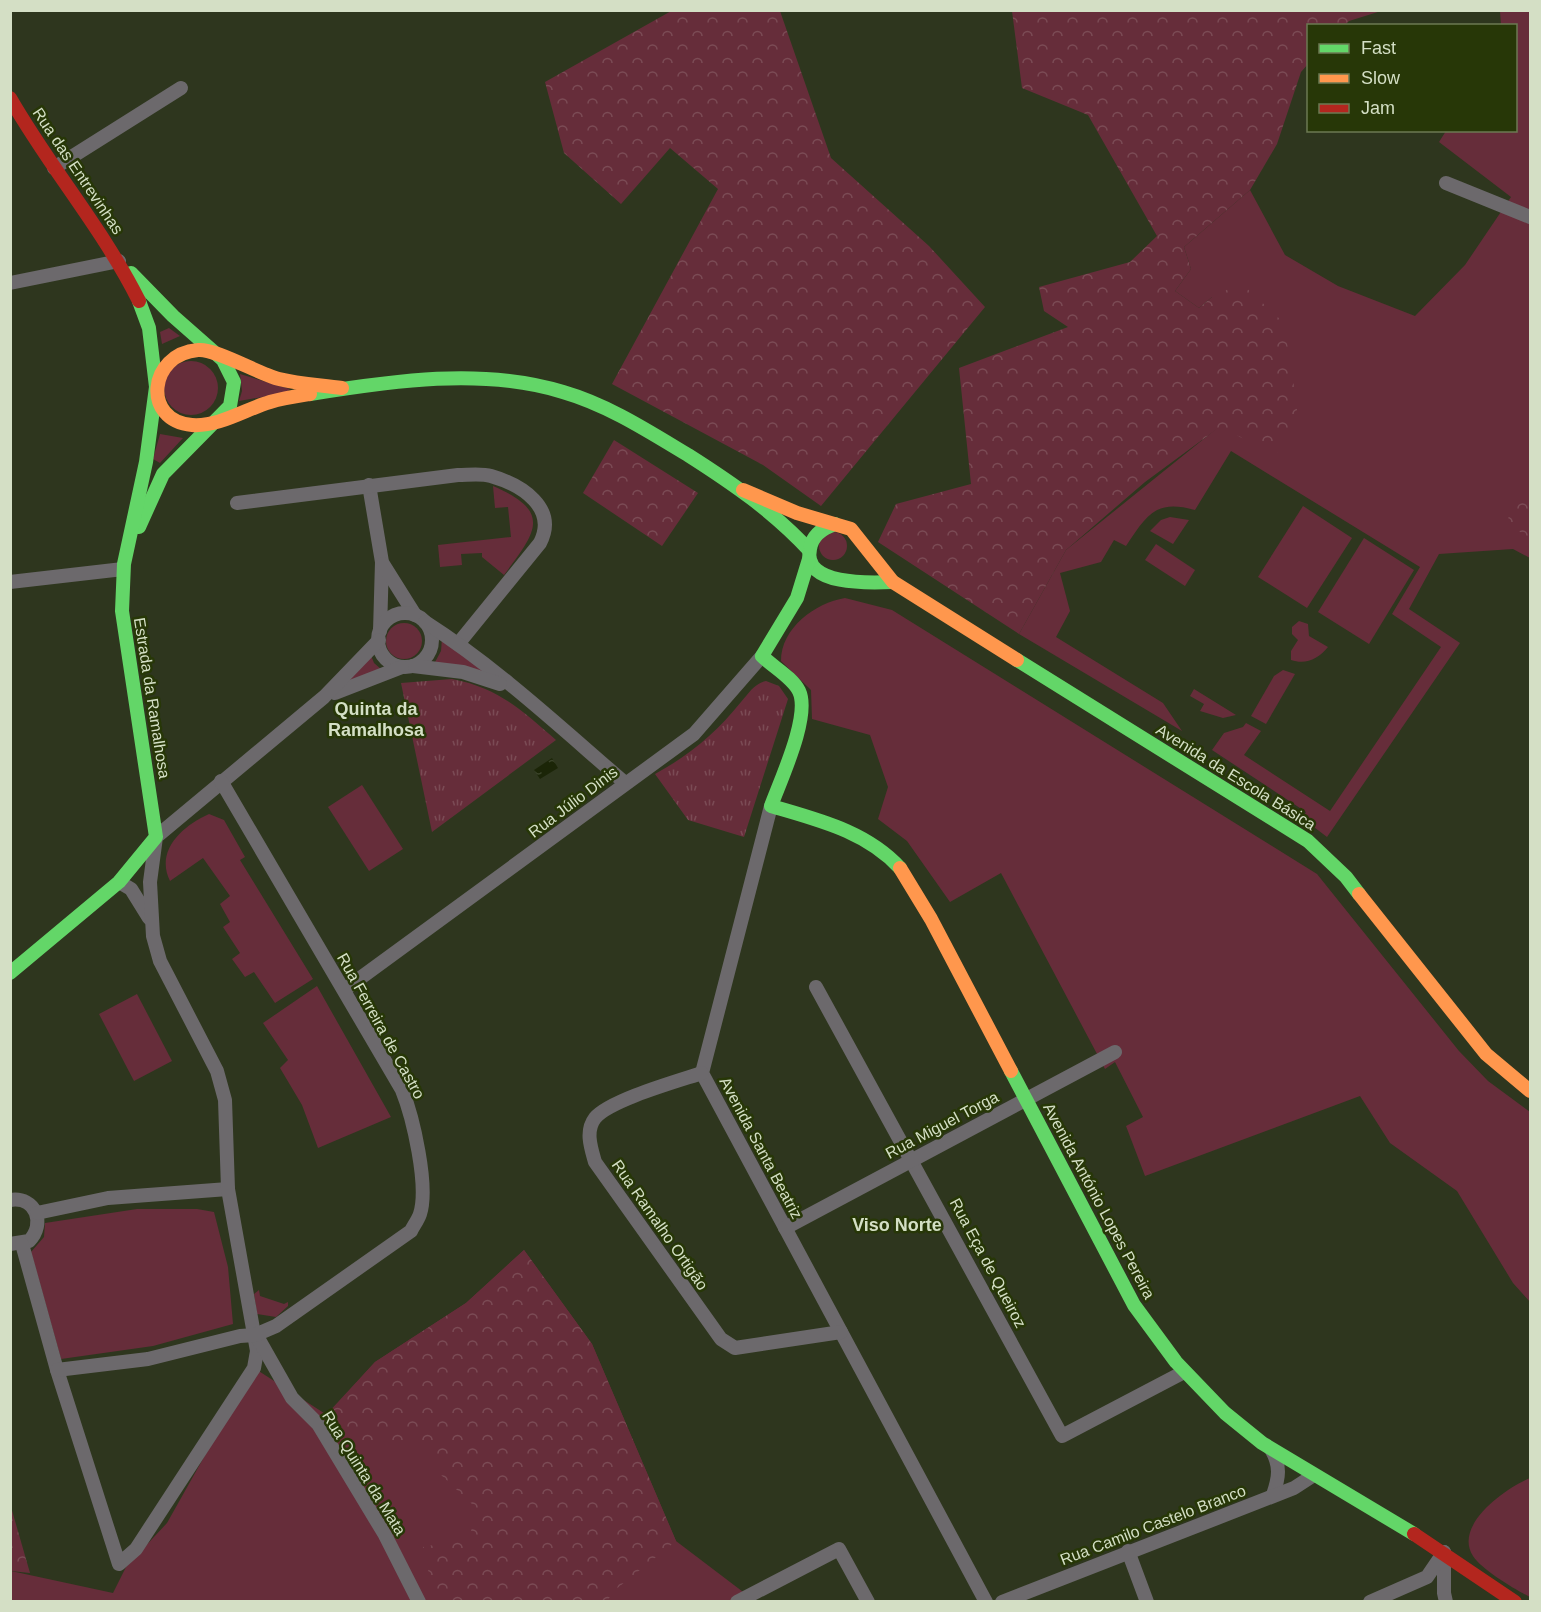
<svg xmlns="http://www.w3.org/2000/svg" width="1541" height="1612" viewBox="0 0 1541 1612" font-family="Helvetica,sans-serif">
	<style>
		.green { fill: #662d3a }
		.forest { fill: url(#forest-crowns) }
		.park { fill: url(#park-tufts) }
		.water { fill: url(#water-ripples) }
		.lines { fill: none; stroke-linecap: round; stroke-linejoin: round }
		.street { stroke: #6c696c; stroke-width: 14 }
		.fast { stroke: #63d668; stroke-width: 14 }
		.slow { stroke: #ff974d; stroke-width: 14 }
		.jam { stroke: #b3261e; stroke-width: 14 }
		.labels { text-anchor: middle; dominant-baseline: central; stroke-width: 5; stroke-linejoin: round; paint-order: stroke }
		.street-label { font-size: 16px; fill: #d4dfc5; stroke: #273707 }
		.neighbourhood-label { font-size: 18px; font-weight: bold; fill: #d4dfc5; stroke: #273707 }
	</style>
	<defs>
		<pattern id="forest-crowns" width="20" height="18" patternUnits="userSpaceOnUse" patternTransform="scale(1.5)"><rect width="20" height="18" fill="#662d3a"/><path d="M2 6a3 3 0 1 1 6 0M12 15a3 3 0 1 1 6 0" fill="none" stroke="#7b4b55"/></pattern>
		<pattern id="park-tufts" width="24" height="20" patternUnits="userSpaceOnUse" patternTransform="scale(1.5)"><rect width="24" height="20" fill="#662d3a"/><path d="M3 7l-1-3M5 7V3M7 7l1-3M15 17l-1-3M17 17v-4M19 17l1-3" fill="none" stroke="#7b4b55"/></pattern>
		<pattern id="water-ripples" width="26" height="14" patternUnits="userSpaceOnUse" patternTransform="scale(1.5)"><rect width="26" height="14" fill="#1b2507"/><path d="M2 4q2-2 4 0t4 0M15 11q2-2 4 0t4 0" fill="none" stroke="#3b442a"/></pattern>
	</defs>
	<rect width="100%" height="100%" fill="#2e361e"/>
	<g class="green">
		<path d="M1500 11H1530V558L1513 549 1439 554 1409 609 1460 643 1327 837 1302 818 1306 812 1212 750 1224 733 1243 727 1246 723 1261 731 1244 755 1330 811 1441 647 1392 614 1420 567 1231 451 1195 510C1155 499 1147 515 1126 546L1114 540 1101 562 1060 573 1070 611 1056 637 1163 703 1182 731 1019 634 1066 550 1221 425 1212 297 1199 308 1175 291 1191 269 1184 247 1250 190 1285 255 1338 286 1415 316 1465 265 1511 197 1439 142 1446 131 1516 130V26L1501 25Z"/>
		<polygon points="169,328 180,336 162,344 160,332"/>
		<circle cx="191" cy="388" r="27"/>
		<polygon points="240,374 290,389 286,393 239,401 242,391"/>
		<polygon points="160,434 183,438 160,463 153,459"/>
		<path d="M493 486C554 512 535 533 504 575L482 557V553L461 554 462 565 440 567 438 545 511 537 508 507 495 508Z"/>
		<polygon points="1303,506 1352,538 1307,608 1258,577"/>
		<polygon points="1170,517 1189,520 1173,544 1150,531 1161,520"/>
		<circle cx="833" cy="546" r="14"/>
		<polygon points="1364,538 1414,570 1369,644 1318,612"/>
		<polygon points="1156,544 1195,570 1185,586 1145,560"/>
		<path d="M845 598 892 610 1317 874 1459 1051 1488 1081 1530 1112V1302L1513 1283 1457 1191 1390 1143 1360 1096 1145 1176 1126 1126 1143 1117 1115 1062 1105 1069 1001 873 950 902 907 841 878 819 888 787 870 735 812 719 811 690 781 661C781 628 815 603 845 598Z"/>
		<path d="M1299 621 1308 624 1309 636 1328 647C1318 659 1306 665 1291 660V651L1298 640 1292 634V627Z"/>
		<circle cx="404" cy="641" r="18"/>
		<polygon points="442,638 492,675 434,664 441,651"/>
		<polygon points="370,653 374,663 382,670 340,687"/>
		<polygon points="1283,670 1295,674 1266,724 1251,716 1274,676"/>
		<polygon points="1194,689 1236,715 1223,718 1200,711 1204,704 1190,696"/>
		<polygon points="362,785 403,849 369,871 328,807"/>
		<path d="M209 814 224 820 245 857 240 860 313 979 275 1003 254 972 245 977 232 959 240 953 223 927 230 922 220 904 230 896 203 858 170 881C155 851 182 826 209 814Z"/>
		<polygon points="317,986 391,1117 318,1148 302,1105 280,1068 288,1060 263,1023"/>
		<polygon points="137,994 172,1061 134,1081 99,1014"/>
		<polygon points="137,1209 197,1209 214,1212 228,1267 233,1324 153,1346 61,1359 31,1252 44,1237 45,1223"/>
		<polygon points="524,1250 592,1344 676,1541 755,1601 11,1602 11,1571 113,1593 126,1567 167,1523 254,1368 327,1415 375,1362 466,1303"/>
		<polygon points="259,1290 260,1296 284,1304 288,1302 288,1306 276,1317 257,1314 254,1294"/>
		<path d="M1530 1478V1597C1516 1590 1482 1570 1473 1556 1453 1525 1506 1488 1530 1478Z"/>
	</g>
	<g class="forest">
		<polygon points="673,10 780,11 831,158 929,246 985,307 821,506 763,465 612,384 718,189 670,148 621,204 564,153 545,82"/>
		<polygon points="1012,11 1381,11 1349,21 1345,25 1308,26 1308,64 1301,72 1277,144 1250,190 1184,247 1191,269 1175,291 1199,308 1212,297 1241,283 1282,321 1290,356 1297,410 1275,457 1221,426 1145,482 1066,550 1019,634 878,542 896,504 971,484 959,368 1068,327 1044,311 1039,287 1130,262 1157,236 1088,115 1022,88"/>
		<polygon points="614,440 698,493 662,546 583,493"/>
		<polygon points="1530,491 1530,540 1508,522 1510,505"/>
		<polygon points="524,1250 592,1344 676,1541 615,1590 607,1601 435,1601 423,1547 471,1538 472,1504 441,1475 416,1437 369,1451 326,1415 375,1362 466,1303"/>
		<polygon points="10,1507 11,1507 30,1573 11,1571"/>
	</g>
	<g class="park">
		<path d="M452 679C499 688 521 710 556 740L432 832 401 683Z"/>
		<path d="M766 681 779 686 788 699 744 837 688 820 655 774C690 755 716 733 741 702 749 693 754 684 766 681Z"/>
	</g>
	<polygon class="water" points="552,758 558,768 540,779 534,770"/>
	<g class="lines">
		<g class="street">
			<polyline points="54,168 181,88"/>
			<polyline points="1446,183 1530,217"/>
			<polyline points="10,283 119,261"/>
			<polyline points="369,485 382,562 380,631"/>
			<path d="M237 503 458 475C468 475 481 473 491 476 522 485 558 508 540 543L458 644"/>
			<polyline points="383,564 415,615"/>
			<polyline points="10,582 123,569"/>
			<circle cx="405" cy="640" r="27"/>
			<path d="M425 622C497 668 560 727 625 783"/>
			<polyline points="413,666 463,672 500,684"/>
			<polyline points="335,693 402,667"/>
			<polyline points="771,806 702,1073 986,1602"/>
			<polyline points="119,882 131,889 149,918"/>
			<polyline points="816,987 1062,1436 1184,1372"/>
			<polyline points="344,990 694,734 762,656"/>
			<path d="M702 1073C678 1081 610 1100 595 1118 585 1131 591 1148 595 1162L721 1339 735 1348 841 1332"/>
			<path d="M10 1200C36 1196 46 1224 29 1241L10 1244"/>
			<polyline points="37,1213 108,1198 228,1189"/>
			<polyline points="785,1228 1115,1052"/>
			<polyline points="22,1244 57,1370 119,1564 136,1549 254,1368 257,1351 228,1189 225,1100 217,1071 160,961 153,936 150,882 156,837 324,697 379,640"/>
			<polyline points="258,1338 292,1398 318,1424 385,1535 419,1602"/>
			<path d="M57 1370 148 1359 240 1336 255 1335 276 1326 411 1231C414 1225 418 1220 420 1214 429 1186 413 1117 402 1090L221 781"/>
			<path d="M1271 1449C1281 1466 1279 1477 1273 1495"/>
			<polyline points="1128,1551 1147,1602"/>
			<polyline points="1444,1552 1444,1593 1446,1602"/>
			<polyline points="737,1602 839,1549 868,1602"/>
			<polyline points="1002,1602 1294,1488 1314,1475"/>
			<polyline points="1370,1602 1427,1577 1444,1552"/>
		</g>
		<g class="fast">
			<polyline points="131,273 173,316 223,360 234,382 230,406 163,474 139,527"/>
			<path d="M310 394C391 381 483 367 563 392 608 405 648 431 688 455 732 483 774 512 809 550"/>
			<path d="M835 524C823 528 812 535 810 549 802 586 870 583 893 582"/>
			<path d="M809 559 797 598 762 656C773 667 792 677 799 691 811 716 780 781 771 806 818 820 866 831 900 868"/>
			<polyline points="1017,660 1308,841 1346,877 1359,894"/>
			<polyline points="10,973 119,882 156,837 122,611 124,564 146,462 156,387 149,328 139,301"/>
			<polyline points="1011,1071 1134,1305 1176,1362 1225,1413 1262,1443 1414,1534"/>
		</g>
		<g class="slow">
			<path d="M310 394C297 396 283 398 270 402 246 409 219 427 192 425 142 421 148 354 198 350 215 348 259 374 279 379 299 384 321 385 342 388"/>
			<polyline points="743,490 797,513 851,529 893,582 1017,660"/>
			<polyline points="900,868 931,919 1011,1071"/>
			<polyline points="1359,894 1486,1054 1530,1091"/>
		</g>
		<g class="jam">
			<path d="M10 98C50 168 103 229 139 301"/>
			<polyline points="1414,1534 1515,1602"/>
		</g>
	</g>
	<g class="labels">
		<g class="street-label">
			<text transform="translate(78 171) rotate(56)">Rua das Entrevinhas</text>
			<text transform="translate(152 698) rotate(81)">Estrada da Ramalhosa</text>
			<text transform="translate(1236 777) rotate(32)">Avenida da Escola Básica</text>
			<text transform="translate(573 802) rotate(-37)">Rua Júlio Dinis</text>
			<text transform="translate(381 1026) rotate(61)">Rua Ferreira de Castro</text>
			<text transform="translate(942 1125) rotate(-28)">Rua Miguel Torga</text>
			<text transform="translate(761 1148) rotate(62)">Avenida Santa Beatriz</text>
			<text transform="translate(1099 1201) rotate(62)">Avenida António Lopes Pereira</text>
			<text transform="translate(660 1225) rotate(55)">Rua Ramalho Ortigão</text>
			<text transform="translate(988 1263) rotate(62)">Rua Eça de Queiroz</text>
			<text transform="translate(364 1473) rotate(58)">Rua Quinta da Mata</text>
			<text transform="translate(1153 1525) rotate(-21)">Rua Camilo Castelo Branco</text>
		</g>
		<g class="neighbourhood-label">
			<text x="376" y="709">Quinta da<tspan x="376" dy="21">Ramalhosa</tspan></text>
			<text x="897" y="1225">Viso Norte</text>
		</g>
	</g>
	<rect width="1541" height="1612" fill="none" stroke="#d4dfc5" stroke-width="24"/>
	<rect x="1307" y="24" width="210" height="108" fill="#273707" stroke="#6c7a53" stroke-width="1.5"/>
	<rect x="1319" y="44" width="30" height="9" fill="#63d668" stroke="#6c7a53" stroke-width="1.5"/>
	<text x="1361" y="54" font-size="18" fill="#d4dfc5">Fast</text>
	<rect x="1319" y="74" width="30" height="9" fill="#ff974d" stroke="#6c7a53" stroke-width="1.5"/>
	<text x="1361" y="84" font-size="18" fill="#d4dfc5">Slow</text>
	<rect x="1319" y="104" width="30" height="9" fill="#b3261e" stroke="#6c7a53" stroke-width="1.5"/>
	<text x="1361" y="114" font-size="18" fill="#d4dfc5">Jam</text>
</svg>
